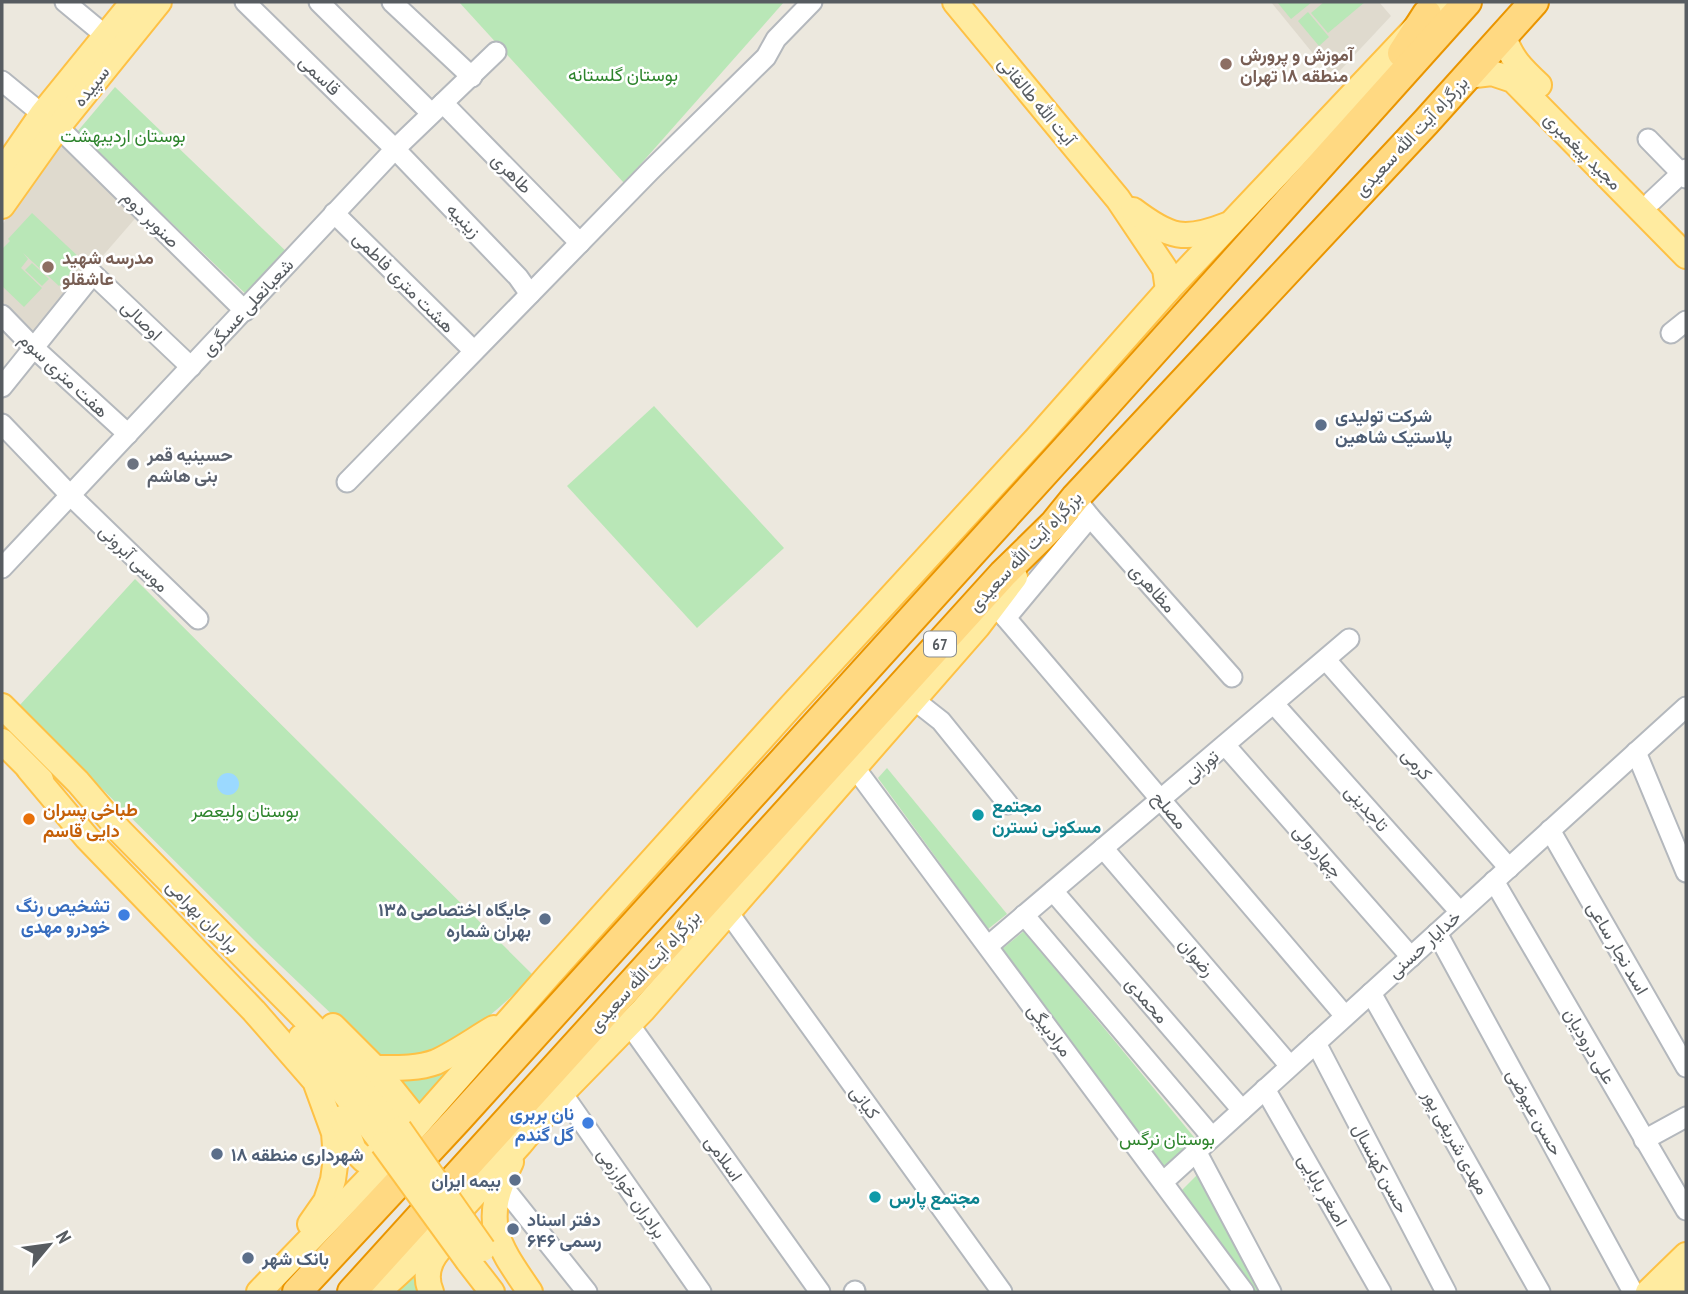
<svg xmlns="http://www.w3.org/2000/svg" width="1688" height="1294" viewBox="0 0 1688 1294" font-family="'PT Sans Narrow',Vazirmatn,sans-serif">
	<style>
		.education { fill: #dfdace }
		.green { fill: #b9e7b7 }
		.water { fill: #9bd9ff }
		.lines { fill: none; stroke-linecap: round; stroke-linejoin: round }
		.minor-casing { stroke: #b4b8bd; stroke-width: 23 }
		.major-casing { stroke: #fec145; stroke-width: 28 }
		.highway-casing { stroke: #ea9500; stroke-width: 32 }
		.minor { stroke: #fff; stroke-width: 19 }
		.major { stroke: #ffeba0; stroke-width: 24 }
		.highway { stroke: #ffd982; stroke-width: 28 }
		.major-bridge-casing { stroke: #fec145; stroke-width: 28; stroke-linecap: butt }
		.major-bridge { stroke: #ffeba0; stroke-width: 24 }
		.education-dot { fill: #8d6e63; stroke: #fff; stroke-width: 2.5 }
		.service-dot { fill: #5c6f8a; stroke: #fff; stroke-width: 2.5 }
		.worship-dot { fill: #6b7280; stroke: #fff; stroke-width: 2.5 }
		.culture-dot { fill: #0f9aa8; stroke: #fff; stroke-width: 2.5 }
		.food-dot { fill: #e8710a; stroke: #fff; stroke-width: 2.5 }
		.shop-dot { fill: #3f7fe0; stroke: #fff; stroke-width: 2.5 }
		.labels { text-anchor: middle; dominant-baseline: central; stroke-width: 5; stroke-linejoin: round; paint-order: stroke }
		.shield { fill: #fff; stroke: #898d90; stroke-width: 2 }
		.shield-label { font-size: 16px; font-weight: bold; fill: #575c61 }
		.education-label { font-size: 18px; font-weight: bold; fill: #785e54; stroke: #fff; text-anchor: start }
		.park-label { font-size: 18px; fill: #2d842c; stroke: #fff }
		.street-label { font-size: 18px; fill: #575c61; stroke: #fff }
		.service-label { font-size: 18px; font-weight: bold; fill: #4e5e75; stroke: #fff; text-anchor: start }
		.worship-label { font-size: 18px; font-weight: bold; fill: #5b616d; stroke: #fff; text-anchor: start }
		.culture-label { font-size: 18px; font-weight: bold; fill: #0d838f; stroke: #fff; text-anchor: start }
		.food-label { font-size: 18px; font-weight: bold; fill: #c56008; stroke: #fff; text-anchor: start }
		.shop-label { font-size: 18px; font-weight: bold; fill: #366cbe; stroke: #fff; text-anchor: end }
	</style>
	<rect width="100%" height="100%" fill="#ece8de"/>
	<g class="education">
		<polygon points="1271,2 1379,2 1391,16 1333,78"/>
		<polygon points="58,142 68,145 139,214 35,334 2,301 2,225"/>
	</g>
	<g class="green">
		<polygon points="459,2 784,2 624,183"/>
		<polygon points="1277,2 1312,2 1291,19"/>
		<polygon points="1324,2 1365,2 1328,33 1311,13"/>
		<polygon points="1308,12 1329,37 1319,46 1298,21"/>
		<polygon points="115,87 290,255 251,299 77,132"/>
		<polygon points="32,213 82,260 59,286 23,253 28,259 21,268 42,288 24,307 2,286 2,249 10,241 8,239"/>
		<polygon points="32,263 49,279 42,286 25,270"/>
		<polygon points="654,406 784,548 697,628 567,486"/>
		<path d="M135 579 534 976C500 1006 464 1044 418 1058 407 1061 392 1059 380 1060L261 947 19 706Z"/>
		<polygon points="887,768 1007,914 988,929 878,778"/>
		<polygon points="1024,931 1198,1142 1163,1170 1002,949"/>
		<polygon points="454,1064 418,1110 393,1076"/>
		<polygon points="1198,1174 1262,1292 1249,1292 1177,1195"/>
		<polygon points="424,1256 422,1292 390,1292"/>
	</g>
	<circle class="water" cx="228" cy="784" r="11"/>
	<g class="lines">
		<g class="minor-casing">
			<g id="minor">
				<polyline points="65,2 106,36"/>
				<polyline points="245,2 395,149 518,277 530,294"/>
				<polyline points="319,2 431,113"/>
				<polyline points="392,2 472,77"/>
				<polyline points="2,81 42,114"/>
				<polyline points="443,103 580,243"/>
				<polyline points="58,127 245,311"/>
				<polyline points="1648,139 1686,178"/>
				<polyline points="1652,201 1686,169"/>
				<polyline points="334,213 474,351"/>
				<polyline points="2,315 34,348 128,434"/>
				<polyline points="1671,333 1686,321"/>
				<polyline points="2,387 93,274 191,367"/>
				<polyline points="2,424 71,496 198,619"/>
				<polyline points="347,482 650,171 766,57 776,39 812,2"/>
				<polyline points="1075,498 1090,517 1232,677"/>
				<polyline points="2,568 395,149 496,52"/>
				<polyline points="994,604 1345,1016"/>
				<polyline points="1006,618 1090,517"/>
				<polyline points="1326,660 1509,868"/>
				<polyline points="913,699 941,721 1008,804"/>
				<polyline points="1274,704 1460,912"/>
				<polyline points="1225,745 1411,957"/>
				<polyline points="1636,752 1686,872"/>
				<polyline points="855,768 1244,1292"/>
				<polyline points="1550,830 1686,1067"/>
				<polyline points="1103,848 1290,1066"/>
				<polyline points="1494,881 1686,1210"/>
				<polyline points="1053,891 1242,1110"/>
				<polyline points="728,912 1002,1292"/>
				<polyline points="1024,915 1212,1137"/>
				<polyline points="1437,933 1633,1292"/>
				<polyline points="988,946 1349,639"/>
				<polyline points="1371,993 1540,1292"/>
				<polyline points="629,1024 820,1292"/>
				<polyline points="1316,1043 1446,1292"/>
				<polyline points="1265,1089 1381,1292"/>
				<polyline points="562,1093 701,1292"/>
				<polyline points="1644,1140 1686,1117"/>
				<polyline points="1196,1151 1271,1292"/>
				<polyline points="1163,1182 1686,707"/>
				<polyline points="500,1183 587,1292"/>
				<polyline points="854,1292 855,1291"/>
			</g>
		</g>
		<g class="major-casing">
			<g id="major">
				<polyline points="955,2 1118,199 1165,269 1168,290"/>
				<path d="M1504 36C1510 58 1523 70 1539 85"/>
				<polyline points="1467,76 1492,73 1513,80 1686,256"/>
				<polyline points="2,172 42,114 133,2"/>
				<polyline points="2,206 58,127 159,2"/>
				<path d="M1133 210C1170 238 1184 242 1227 225"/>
				<polyline points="2,706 78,782 120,831 315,1029 348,1065 399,1129"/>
				<polyline points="2,741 41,780"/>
				<polyline points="29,769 87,838 254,1011 315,1081 334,1133 336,1158 333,1180 326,1201 310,1224"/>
				<path d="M333 1026 375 1068C395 1068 417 1069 436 1062 456 1053 475 1039 494 1028"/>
				<polyline points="301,1037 383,1144"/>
				<polyline points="342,1118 354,1150 364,1160 374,1157 411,1125 411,1113 375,1068"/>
				<path d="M511 1162C481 1222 495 1241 530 1292"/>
				<polyline points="468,1261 492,1292"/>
				<polyline points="259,1292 380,1167 549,975 791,706 1037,438 1168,290 1440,2"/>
				<polyline points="378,1292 426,1248 520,1144 562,1093 643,1010 978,626 1015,577"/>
				<path d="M431 1292C423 1273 430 1257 445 1244"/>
				<polyline points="1648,1292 1686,1255"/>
				<polyline points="1673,1292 1686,1280"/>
			</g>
		</g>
		<g class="highway-casing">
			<g id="highway">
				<polyline points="1402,53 1427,14"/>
				<polyline points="297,1292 458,1119 1075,439 1467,2"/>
				<polyline points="352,1292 1003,574 1054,524 1075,498 1426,122 1534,2"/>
			</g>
		</g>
		<use href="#minor" class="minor"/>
		<use href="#major" class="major"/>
		<use href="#highway" class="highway"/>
		<g class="major-bridge-casing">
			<g id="major-bridge">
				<polyline points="399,1129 483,1249"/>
				<polyline points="383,1144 468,1261"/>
			</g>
		</g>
		<use href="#major-bridge" class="major-bridge"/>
	</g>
	<g class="education-dot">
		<circle cx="1226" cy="64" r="7"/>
		<circle cx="48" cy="267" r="7"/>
	</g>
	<g class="service-dot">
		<circle cx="1321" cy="425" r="7"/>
		<circle cx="545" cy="919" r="7"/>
		<circle cx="217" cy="1154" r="7"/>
		<circle cx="515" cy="1180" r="7"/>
		<circle cx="513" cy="1229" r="7"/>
		<circle cx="248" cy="1258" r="7"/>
	</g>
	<circle class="worship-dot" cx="133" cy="464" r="7"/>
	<g class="culture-dot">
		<circle cx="978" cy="815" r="7"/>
		<circle cx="875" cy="1197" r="7"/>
	</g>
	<circle class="food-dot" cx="29" cy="819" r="7"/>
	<g class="shop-dot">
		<circle cx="124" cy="915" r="7"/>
		<circle cx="588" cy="1123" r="7"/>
	</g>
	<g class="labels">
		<rect class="shield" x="924" y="631.5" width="32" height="25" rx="5"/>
		<g class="shield-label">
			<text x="940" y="644">67</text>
		</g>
		<g class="education-label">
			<text x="1240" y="54">آموزش و پرورش<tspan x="1240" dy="21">منطقه ۱۸ تهران</tspan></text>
			<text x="62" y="257">مدرسه شهید<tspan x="62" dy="21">عاشقلو</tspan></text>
		</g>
		<g class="park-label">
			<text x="623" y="74">بوستان گلستانه</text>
			<text x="123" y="135">بوستان اردیبهشت</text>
			<text x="245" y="810">بوستان ولیعصر</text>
			<text x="1167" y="1138">بوستان نرگس</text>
		</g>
		<g class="street-label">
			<text transform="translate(320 75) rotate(44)">قاسمی</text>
			<text transform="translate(91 86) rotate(-51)">سپیده</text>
			<text transform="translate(1037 101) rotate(50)">آیت الله طالقانی</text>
			<text transform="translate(1411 136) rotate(-47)">بزرگراه آیت الله سعیدی</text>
			<text transform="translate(1583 151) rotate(45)">مجید پیغمبری</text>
			<text transform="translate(512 173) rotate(45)">طاهری</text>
			<text transform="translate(151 219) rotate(45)">صنوبر دوم</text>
			<text transform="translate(464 220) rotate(46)">زینبیه</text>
			<text transform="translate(404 282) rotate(45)">هشت متری فاطمی</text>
			<text transform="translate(247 307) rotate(-47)">شعبانعلی عسگری</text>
			<text transform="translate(142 320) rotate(44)">اوصالی</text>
			<text transform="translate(64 375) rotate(43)">هفت متری سوم</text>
			<text transform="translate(1025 551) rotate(-47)">بزرگراه آیت الله سعیدی</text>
			<text transform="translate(134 558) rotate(44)">موسی آبرونی</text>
			<text transform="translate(1153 588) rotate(48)">مظاهری</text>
			<text transform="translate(1417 764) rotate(49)">کرمی</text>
			<text transform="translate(1201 766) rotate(-40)">تورانی</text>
			<text transform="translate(1367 808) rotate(48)">تاجدینی</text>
			<text transform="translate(1170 810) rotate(50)">مصلح</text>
			<text transform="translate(1318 851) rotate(49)">چهاردولی</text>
			<text transform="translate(203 916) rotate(45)">برادران بهرامی</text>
			<text transform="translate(1424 944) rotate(-42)">خدایار حسنی</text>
			<text transform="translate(1618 948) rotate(60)">اسد نجار ساعی</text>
			<text transform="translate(1197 957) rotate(49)">رضوان</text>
			<text transform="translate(644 971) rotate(-48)">بزرگراه آیت الله سعیدی</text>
			<text transform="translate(1147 1000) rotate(49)">محمدی</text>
			<text transform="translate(1050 1030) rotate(53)">مرادبیگی</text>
			<text transform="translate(1590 1046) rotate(60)">علی درودیان</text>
			<text transform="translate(865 1102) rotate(54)">کیانی</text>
			<text transform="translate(1535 1112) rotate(61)">حسن عیوضی</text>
			<text transform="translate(1456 1142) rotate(61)">مهدی شریفی پور</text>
			<text transform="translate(724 1158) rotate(55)">اسلامی</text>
			<text transform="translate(1381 1168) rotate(62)">حسن کهنسال</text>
			<text transform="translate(1323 1190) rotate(60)">اصغر بابایی</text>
			<text transform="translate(632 1193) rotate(55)">برادران خوارزمی</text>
		</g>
		<g class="service-label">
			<text x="1335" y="415">شرکت تولیدی<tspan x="1335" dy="21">پلاستیک شاهین</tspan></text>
			<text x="531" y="909" text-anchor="end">۱۳۵ جایگاه اختصاصی<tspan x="531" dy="21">بهران شماره</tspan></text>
			<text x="231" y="1154">شهرداری منطقه ۱۸</text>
			<text x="501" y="1180" text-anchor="end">بیمه ایران</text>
			<text x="527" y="1219">دفتر اسناد<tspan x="527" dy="21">رسمی ۶۴۶</tspan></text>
			<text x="262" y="1258">بانک شهر</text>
		</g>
		<g class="worship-label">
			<text x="147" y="454">حسینیه قمر<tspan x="147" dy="21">بنی هاشم</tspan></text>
		</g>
		<g class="culture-label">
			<text x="992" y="805">مجتمع<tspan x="992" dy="21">مسکونی نسترن</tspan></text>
			<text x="889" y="1197">مجتمع پارس</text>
		</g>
		<g class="food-label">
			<text x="43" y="809">طباخی پسران<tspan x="43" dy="21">دایی قاسم</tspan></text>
		</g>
		<g class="shop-label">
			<text x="110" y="905">تشخیص رنگ<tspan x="110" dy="21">خودرو مهدی</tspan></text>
			<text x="574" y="1113">نان بربری<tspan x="574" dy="21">گل گندم</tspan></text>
		</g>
	</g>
	<rect width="1688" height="1294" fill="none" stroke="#575c61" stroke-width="7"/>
	<g transform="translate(49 1245) rotate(61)" stroke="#ffffff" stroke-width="5" paint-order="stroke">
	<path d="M0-5L12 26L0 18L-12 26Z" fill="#575c61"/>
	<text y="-10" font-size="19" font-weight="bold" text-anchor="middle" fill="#575c61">N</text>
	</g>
</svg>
